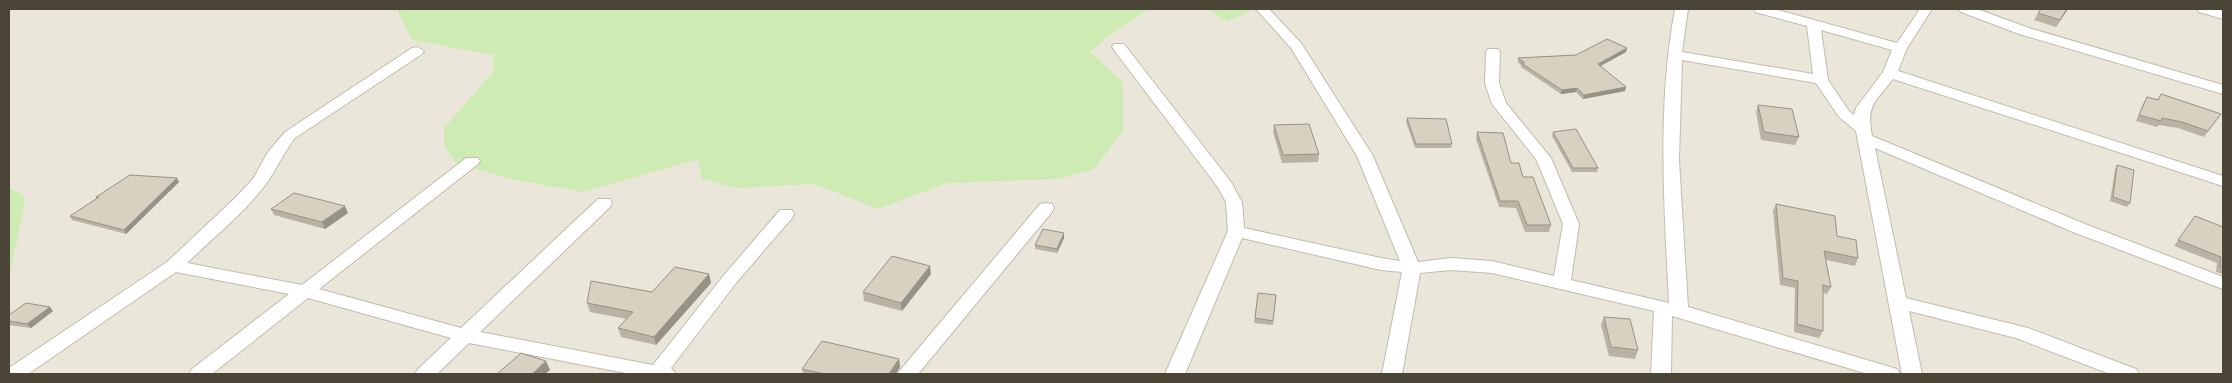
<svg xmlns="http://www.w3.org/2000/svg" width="2232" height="383" viewBox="0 0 2232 383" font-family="Lato,sans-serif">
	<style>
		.residential { fill: #eae6d9 }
		.green { fill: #ceebb3 }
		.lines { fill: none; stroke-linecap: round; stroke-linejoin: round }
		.street-casing { stroke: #c2bcad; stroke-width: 2 }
		.street { fill: #fff; fill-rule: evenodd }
		.wall { fill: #bab3a5 }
		.shaded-wall { fill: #979286 }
		.building { fill: #d8d0c0; stroke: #979286 }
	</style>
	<rect width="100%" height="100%" fill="#f6f3eb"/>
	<rect class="residential" x="9" y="9" width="2214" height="365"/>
	<g class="green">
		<polygon points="397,9 1149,9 1107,37 1090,52 1123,82 1123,130 1094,169 1060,179 947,183 878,209 815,184 736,188 702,179 698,159 583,192 516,180 456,163 444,146 444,128 493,72 494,55 412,40"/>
		<polygon points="1208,9 1246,9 1251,12 1226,21"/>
		<polygon points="9,188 22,194 25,202 9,277"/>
	</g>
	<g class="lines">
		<g class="street-casing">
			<g id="street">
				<path d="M1256 9H1269L1301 43 1373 156 1418 262 1451 258 1492 261 1554 276 1563 224 1536 159 1492 104 1485 83 1486 52 1488 49H1498L1500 52 1499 83 1506 103 1551 158 1579 224 1571 280 1669 303C1664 205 1657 105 1675 9H1688L1682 52 1813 74 1807 26 1755 12 1754 9H1774L1897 43 1920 9H1932L1907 48 1898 71 2223 176V186L1893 79C1875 102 1866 105 1872 136L2085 224 2223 277V289L2073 232 1875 148 1906 298 2028 328 2136 369 2139 374H2110L2016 338 1909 311 1922 374H1902L1856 131 1839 117 1816 83 1682 60 1679 160 1688 307 1897 369 1900 374H1868L1672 316 1671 374H1651L1654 311 1492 273 1451 270 1420 273 1402 374H1382L1402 272 1381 270 1242 238 1185 374H1165L1228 231 1226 202 1217 186 1114 50 1112 47 1114 44H1124L1231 182 1242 202 1244 228 1381 258 1400 261 1357 156 1291 48ZM1821 30 1892 50 1883 72 1856 108 1854 115 1849 111 1828 80Z"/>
				<polygon points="1959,9 1977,9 2029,28 2223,85 2223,94 2019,34 1961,12"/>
				<polygon points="2197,9 2217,9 2223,11 2223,19 2199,12"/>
				<path d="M417 47 424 51 422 54 295 138C283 153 277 169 266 184 244 213 213 238 187 263L302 285 466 158H478L480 161 478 164 319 289 461 328 598 199H610L612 203 610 207 480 332 653 365 724 275 780 210H792L794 214 792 218 736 283 671 368 676 374H631L469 343 437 374H415L418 369 451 338 308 298 212 374H189L192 369 289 294 176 272 28 374H9V368L167 262 234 199 253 179 268 152 285 132 412 48Z"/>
				<polygon points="1046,203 1052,204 1054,208 1052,212 918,374 897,374 1040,204"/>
			</g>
		</g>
		<use href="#street" class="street"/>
	</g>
	<g class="wall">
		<polygon points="2068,9 2056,27 2034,20 2038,13"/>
		<polygon points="1626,52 1600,66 1626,87 1625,91 1583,99 1576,92 1561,94 1521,67 1521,65 1518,62 1518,58"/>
		<polygon points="2147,97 2158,100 2221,114 2204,137 2178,128 2159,125 2157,127 2136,121 2143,104"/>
		<polygon points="1758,105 1799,137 1795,145 1761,140 1756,112"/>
		<polygon points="1407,118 1452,144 1451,148 1415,148 1406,122"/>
		<polygon points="1274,125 1319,154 1318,162 1282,163 1273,132"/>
		<polygon points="1477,132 1511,163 1523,177 1551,225 1549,232 1525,232 1516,208 1499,207 1476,139"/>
		<polygon points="1553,132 1598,168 1597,172 1572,172 1552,136"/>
		<polygon points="2117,165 2130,203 2127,207 2110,201 2115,170"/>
		<polygon points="177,178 179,182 126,234 72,220 70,216 97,199 96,197"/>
		<polygon points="1776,204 1837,236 1858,258 1855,266 1826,260 1831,287 1827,294 1823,293 1823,331 1819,338 1794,332 1795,288 1780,285 1773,211"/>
		<polygon points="271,209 348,213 325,229 274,215"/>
		<polygon points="2195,216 2223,227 2223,274 2216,272 2217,263 2174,246"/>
		<polygon points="1064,233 1064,238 1057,253 1035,249 1035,245"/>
		<polygon points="709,274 711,283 656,345 621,337 618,328 627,319 590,312 587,303 652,292"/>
		<polygon points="931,274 902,311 864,301 863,292"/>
		<polygon points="1258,293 1276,295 1273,325 1254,323"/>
		<polygon points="53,311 31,328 9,325 9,315"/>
		<polygon points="1604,317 1638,350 1635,359 1609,356 1601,325"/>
		<polygon points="899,359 900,367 896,374 803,374 802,369"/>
	</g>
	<g class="shaded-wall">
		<polygon points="2067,9 2068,9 2056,27 2060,20"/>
		<polygon points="1627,48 1626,52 1597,68 1598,64"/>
		<polygon points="1626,87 1625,91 1583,99 1584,95"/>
		<polygon points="1577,88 1576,92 1561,94 1562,90"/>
		<polygon points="177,178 179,182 126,234 124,230"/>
		<polygon points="345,206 348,213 325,229 322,222"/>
		<polygon points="1064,233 1064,238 1057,253 1057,249"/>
		<polygon points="930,266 931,274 902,311 901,303"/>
		<polygon points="709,274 711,283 656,345 654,337"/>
		<polygon points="50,307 53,311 31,328 27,324"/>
		<polygon points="899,359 900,367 896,374 889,374"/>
		<polygon points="546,361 550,370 545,374 532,374"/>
	</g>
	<g class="building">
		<polygon points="2041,9 2067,9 2060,20 2038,13"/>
		<polygon points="1607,39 1627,48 1598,64 1626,87 1584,95 1577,88 1562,90 1521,63 1525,63 1518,58 1576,55"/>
		<polygon points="2161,94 2221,114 2208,131 2182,122 2162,118 2161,121 2139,115 2147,97 2158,100"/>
		<polygon points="1758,105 1792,109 1799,137 1764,132"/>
		<polygon points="1407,118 1446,119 1452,144 1416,144"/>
		<polygon points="1309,124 1319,154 1283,155 1274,125"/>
		<polygon points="1576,129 1598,168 1573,168 1553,132"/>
		<polygon points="1477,132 1503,133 1511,163 1519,163 1523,177 1533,177 1551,225 1527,225 1518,201 1500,201"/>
		<polygon points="2117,165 2134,170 2130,203 2113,197"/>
		<polygon points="130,175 177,178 124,230 70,216 99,197 96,197"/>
		<polygon points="294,193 345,206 322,222 271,209"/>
		<polygon points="1776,204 1835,216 1837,236 1856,240 1858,258 1824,251 1831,287 1823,285 1823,331 1797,324 1798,281 1783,278"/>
		<polygon points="2195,216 2223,227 2223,267 2220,266 2221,257 2178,240"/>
		<polygon points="1043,229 1064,233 1057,249 1035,245"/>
		<polygon points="892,256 930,266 901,303 863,292"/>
		<polygon points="675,267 709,274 654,337 618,328 633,312 587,303 591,281 652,292"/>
		<polygon points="1258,293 1276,295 1273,321 1255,318"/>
		<polygon points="26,303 50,307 27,324 9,321 9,315"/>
		<polygon points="1604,317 1630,319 1638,350 1611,347"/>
		<polygon points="822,341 899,359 889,374 825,374 802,369"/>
		<polygon points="521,353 546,361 532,374 497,374"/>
	</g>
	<rect width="2232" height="383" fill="none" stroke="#4b4538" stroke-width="20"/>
</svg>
